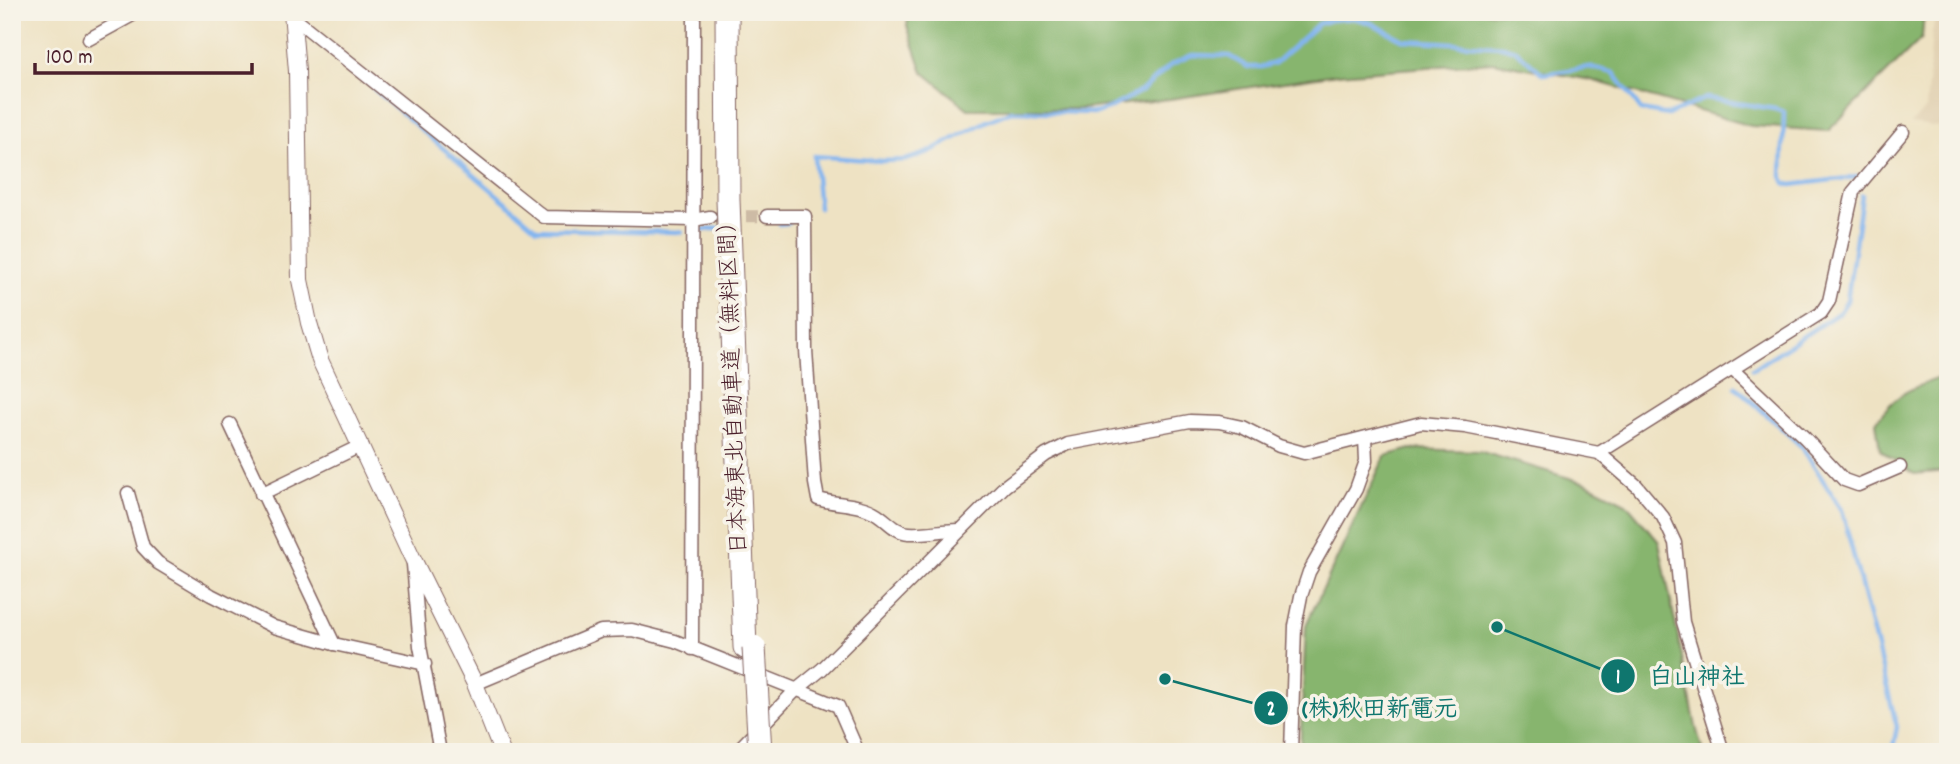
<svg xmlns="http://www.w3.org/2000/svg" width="1960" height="764" viewBox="0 0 1960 764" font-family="Dekko,'Klee One',sans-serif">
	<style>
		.built { fill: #e2d2b4 }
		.forest { fill: #87b56e; stroke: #686a4c; stroke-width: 2 }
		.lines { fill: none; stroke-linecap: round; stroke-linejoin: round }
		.stream { stroke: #83b5ef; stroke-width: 4.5 }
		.minor-tunnel { stroke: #cdbba5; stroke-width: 12; stroke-dasharray: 12 6; stroke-linecap: butt }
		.minor-casing { stroke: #836360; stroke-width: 15 }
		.tertiary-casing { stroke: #836360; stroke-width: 18 }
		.motorway-casing { stroke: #836360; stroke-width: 25 }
		.minor { stroke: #fff; stroke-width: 12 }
		.tertiary { stroke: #fff; stroke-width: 16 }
		.motorway { stroke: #fff; stroke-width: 23 }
		.motorway-bridge-casing { stroke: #836360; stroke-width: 25; stroke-linecap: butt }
		.motorway-bridge { stroke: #fff; stroke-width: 23 }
		.labels { text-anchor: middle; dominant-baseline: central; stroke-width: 7; stroke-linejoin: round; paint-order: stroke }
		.street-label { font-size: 23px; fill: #4a1f2b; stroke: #f7f3e8 }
		.leader { fill: none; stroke: #0f766e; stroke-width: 2.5 }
		.callout-dot { fill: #0f766e; stroke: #f7f3e8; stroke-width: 2.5 }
		.mark-label { font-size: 21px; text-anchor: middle; font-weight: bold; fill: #fff }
		.callout-label { font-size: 24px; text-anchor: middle; font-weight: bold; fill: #0f766e; stroke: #f7f3e8; stroke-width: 7; stroke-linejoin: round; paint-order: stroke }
	</style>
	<rect width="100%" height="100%" fill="#f7f3e8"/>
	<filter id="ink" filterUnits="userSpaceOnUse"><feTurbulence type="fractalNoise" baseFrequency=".0143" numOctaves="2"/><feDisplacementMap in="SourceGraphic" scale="14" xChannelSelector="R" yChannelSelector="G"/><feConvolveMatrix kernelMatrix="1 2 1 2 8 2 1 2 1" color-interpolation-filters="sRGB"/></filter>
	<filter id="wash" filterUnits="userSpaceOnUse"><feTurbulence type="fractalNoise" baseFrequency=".00686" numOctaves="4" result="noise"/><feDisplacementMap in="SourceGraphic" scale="28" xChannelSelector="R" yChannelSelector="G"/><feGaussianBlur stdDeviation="1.57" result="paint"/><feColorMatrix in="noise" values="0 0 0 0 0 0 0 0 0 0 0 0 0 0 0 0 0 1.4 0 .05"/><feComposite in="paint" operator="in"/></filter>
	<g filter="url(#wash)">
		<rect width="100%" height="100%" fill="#eee2c3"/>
		<polygon class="built" points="1937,12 1948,12 1948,128 1911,123 1926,109 1932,33"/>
		<g class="forest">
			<polygon points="909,12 1924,12 1922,38 1828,131 1751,126 1591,80 1493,62 1337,74 1170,99 1082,109 968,109 923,72 907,26"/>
			<path d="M1948 375V471L1914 474 1880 450 1876 422C1897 391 1914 387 1948 375Z"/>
			<polygon points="1411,449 1479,451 1586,483 1626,503 1659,542 1696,727 1703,752 1300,752 1306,625 1385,456"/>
		</g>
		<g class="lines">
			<g class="stream">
				<polyline points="374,89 537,229 682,232"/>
				<polyline points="819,208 814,156 883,161 906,160 927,153 987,121 1012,111 1096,113 1110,108 1141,91 1172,64 1192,55 1229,56 1248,67 1261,67 1275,63 1318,24 1330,20 1354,18 1371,23 1404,40 1502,46 1516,50 1543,74 1590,67 1614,73 1641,110 1668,115 1706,98 1775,109 1784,112 1782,176 1785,183 1791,185 1857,177"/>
				<polyline points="779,224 789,223"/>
				<polyline points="703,230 723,228"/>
				<polyline points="1753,369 1840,312 1847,301 1862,195"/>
				<polyline points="1736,387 1801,446 1842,510 1897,727 1892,752"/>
			</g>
		</g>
	</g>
	<g filter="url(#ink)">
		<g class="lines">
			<polyline class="minor-tunnel" points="710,217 767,216"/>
			<g class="minor-casing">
				<g id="minor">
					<polyline points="289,14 544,217 693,220 710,217"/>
					<polyline points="89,39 138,12"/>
					<path d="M767 216H805L806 350 815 483 818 499C837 505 860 503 877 514 888 521 895 532 909 533 926 534 942 530 959 530"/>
					<polyline points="1733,370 1805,438 1844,480 1858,485 1900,467"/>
					<polyline points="230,424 334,644"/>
					<polyline points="1599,453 1821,313 1829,301 1853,192 1903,132"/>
					<polyline points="128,493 143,547 158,563 211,595 274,627 334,644 425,664"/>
					<polyline points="261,494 362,445"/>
					<polyline points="413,564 420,646 440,752"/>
					<polyline points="692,649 694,12"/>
					<polyline points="475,684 601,631 632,630 675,641 838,706 858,752"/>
					<polyline points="736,752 795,691 822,669 1005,486 1046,455 1068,444 1190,421 1219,422 1242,427 1279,446 1304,453 1421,423 1465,427 1599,453 1637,486 1663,517 1675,543 1683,622 1723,752"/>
					<polyline points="1291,752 1295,626 1301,596 1309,572 1356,489 1366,461 1365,438"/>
				</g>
			</g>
			<g class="tertiary-casing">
				<polyline id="tertiary" points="292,12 297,71 300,280 309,323 320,360 412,557 475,684 502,752"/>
			</g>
			<g class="motorway-casing">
				<polyline id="motorway" points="727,12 728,200 745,647"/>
			</g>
			<use href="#minor" class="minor"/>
			<use href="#tertiary" class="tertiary"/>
			<use href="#motorway" class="motorway"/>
			<g class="motorway-bridge-casing">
				<polyline id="motorway-bridge" points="754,647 760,752"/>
			</g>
			<use href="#motorway-bridge" class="motorway-bridge"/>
		</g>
	</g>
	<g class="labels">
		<g class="street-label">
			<text transform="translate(735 382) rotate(-92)">日本海東北自動車道（無料区間）</text>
		</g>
	</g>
	<path class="leader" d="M1497 627L1618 676M1165 679L1271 708"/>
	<g class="callout-dot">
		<circle cx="1497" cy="627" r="7"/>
		<circle cx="1165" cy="679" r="7"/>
		<circle cx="1618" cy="676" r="18"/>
		<circle cx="1271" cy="708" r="18"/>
	</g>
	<g class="mark-label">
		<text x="1618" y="683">1</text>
		<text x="1271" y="715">2</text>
	</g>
	<g class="callout-label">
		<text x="1697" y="684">白山神社</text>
		<text x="1380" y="716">(株)秋田新電元</text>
	</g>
	<rect width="1960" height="764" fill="none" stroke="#f7f3e8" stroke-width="42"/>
	<path d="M35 63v10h217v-10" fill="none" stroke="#4a1f2b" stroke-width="3.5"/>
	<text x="46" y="63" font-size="21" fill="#4a1f2b" stroke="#f7f3e8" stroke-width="5" paint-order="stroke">100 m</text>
</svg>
